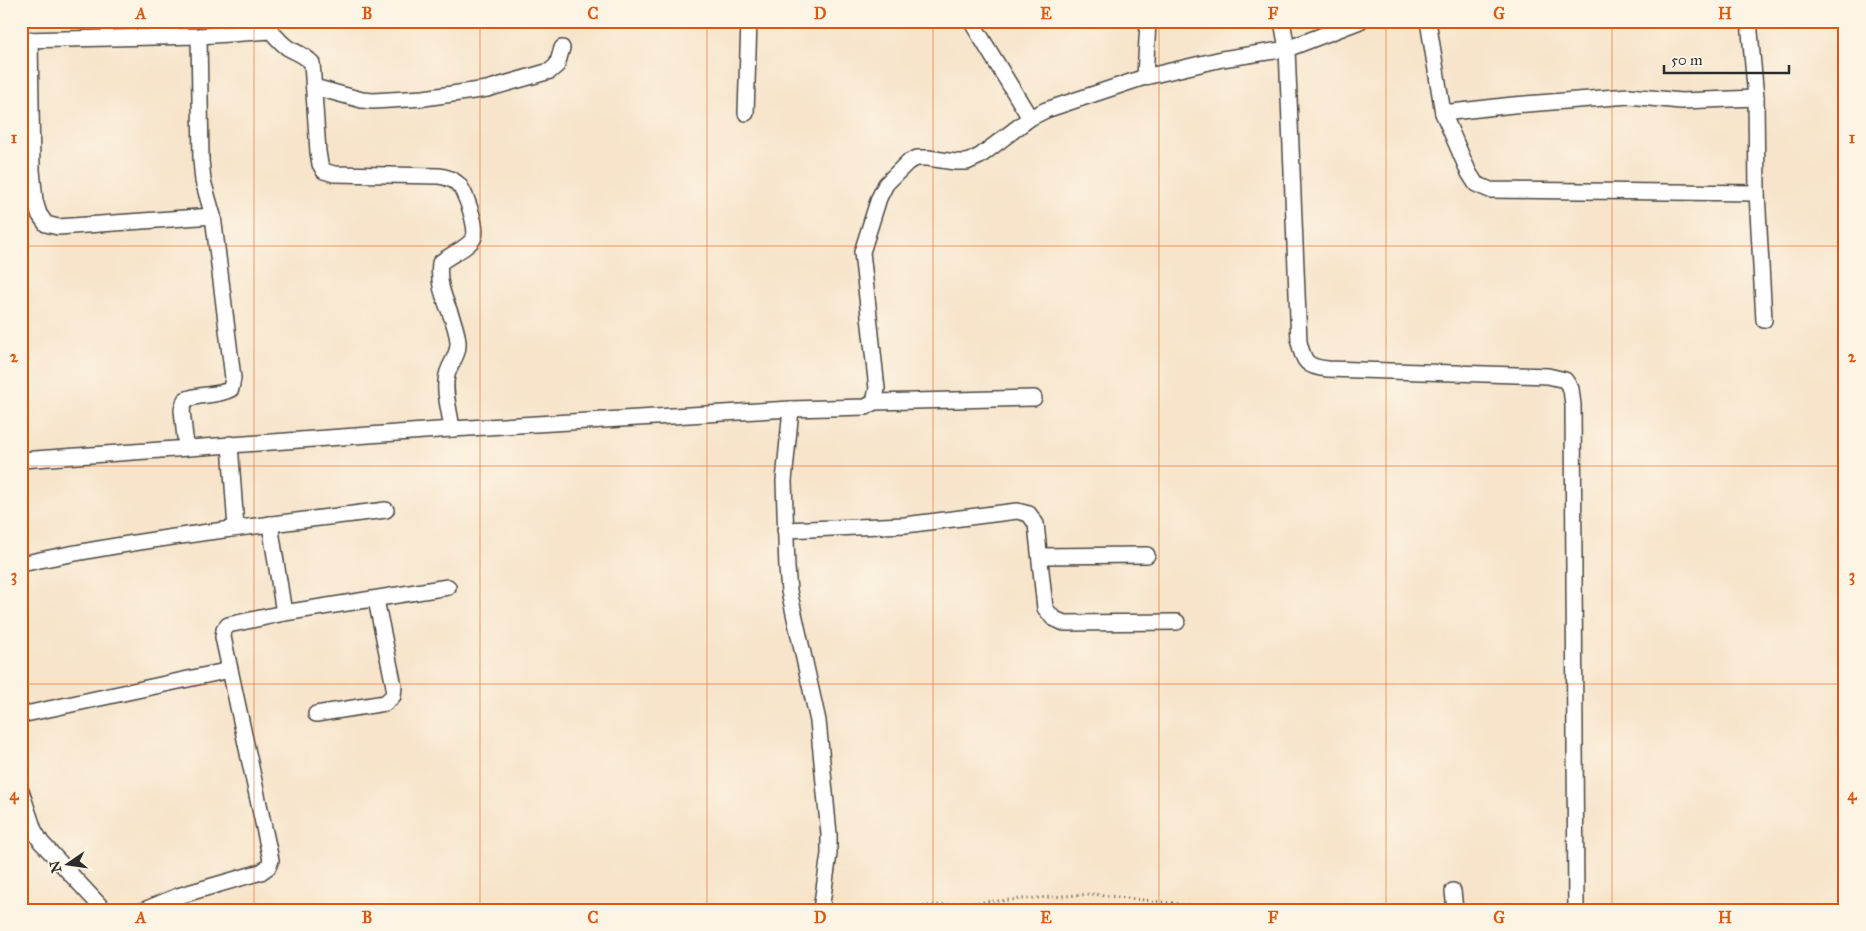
<svg xmlns="http://www.w3.org/2000/svg" width="1866" height="931" viewBox="0 0 1866 931" font-family="'IM FELL Great Primer',serif">
	<style>
		.lines { fill: none; stroke-linecap: round; stroke-linejoin: round }
		.minor-casing { stroke: #4a4743; stroke-width: 18 }
		.path { stroke: #4a4743; stroke-width: 3; stroke-dasharray: 1 4; stroke-linecap: butt }
		.minor { stroke: #fff; stroke-width: 15 }
		.grid { fill: none; stroke: #df570e; stroke-width: 1; stroke-opacity: 0.55 }
		.neatline { fill: none; stroke: #df570e; stroke-width: 2 }
		.grid-label { font-size: 16px; text-anchor: middle; font-weight: bold; fill: #df570e }
	</style>
	<rect width="100%" height="100%" fill="#fcf5e5"/>
	<filter id="ink" filterUnits="userSpaceOnUse"><feTurbulence type="fractalNoise" baseFrequency=".02" numOctaves="2"/><feDisplacementMap in="SourceGraphic" scale="10" xChannelSelector="R" yChannelSelector="G"/><feConvolveMatrix kernelMatrix="1 2 1 2 8 2 1 2 1" color-interpolation-filters="sRGB"/></filter>
	<filter id="wash" filterUnits="userSpaceOnUse"><feTurbulence type="fractalNoise" baseFrequency=".0096" numOctaves="4" result="noise"/><feDisplacementMap in="SourceGraphic" scale="20" xChannelSelector="R" yChannelSelector="G"/><feGaussianBlur stdDeviation="1.12" result="paint"/><feColorMatrix in="noise" values="0 0 0 0 0 0 0 0 0 0 0 0 0 0 0 0 0 1.4 0 .05"/><feComposite in="paint" operator="in"/></filter>
	<g filter="url(#wash)">
		<rect width="100%" height="100%" fill="#f7e4cb"/>
	</g>
	<g filter="url(#ink)">
		<g class="lines">
			<g class="minor-casing">
				<g id="minor">
					<polyline points="971,21 1030,118"/>
					<path d="M1282 21 1287 49 1299 342C1304 362 1306 367 1328 369L1548 376 1565 380 1571 389 1573 405 1576 910"/>
					<polyline points="1428,21 1443,113 1469,173 1476,184 1490,190 1757,193"/>
					<polyline points="1749,21 1756,98 1757,193 1764,320"/>
					<path d="M21 40 199 36 271 31C276 37 281 43 288 48 297 53 305 55 312 63L318 152 320 164 324 171 334 174 439 176C446 177 452 179 457 183 465 190 478 227 474 237 470 247 449 255 440 263 436 296 456 314 458 342 459 355 450 363 447 375 443 391 450 412 452 429"/>
					<polyline points="30,40 32,170 35,201 39,214 46,224 58,227 213,216"/>
					<polyline points="1145,77 1148,21"/>
					<polyline points="314,87 362,100 373,101 424,98 487,89 550,71 557,65 562,48"/>
					<polyline points="746,113 749,21"/>
					<polyline points="1443,113 1513,105 1629,96 1681,101 1756,98"/>
					<polyline points="874,402 1034,398"/>
					<polyline points="791,409 784,481 787,568 789,591 818,721 829,834 829,854 821,910"/>
					<polyline points="230,444 236,528"/>
					<path d="M186 447 182 410 185 400C200 393 216 397 231 389L233 378 213 216 203 181 201 160 199 36"/>
					<polyline points="21,460 452,429 791,409 866,407 874,402 877,389 862,252 879,198 886,184 908,162 917,158 928,158 955,162 967,162 980,156 1030,118 1046,110 1145,77 1222,59 1287,49 1360,21"/>
					<polyline points="270,524 284,613"/>
					<polyline points="785,530 905,525 1017,511 1029,514 1036,524 1045,608 1053,618 1064,623 1177,622"/>
					<polyline points="1040,556 1147,555"/>
					<path d="M21 564C141 538 264 525 386 510"/>
					<polyline points="316,714 385,703 393,696 394,686 376,600"/>
					<polyline points="21,715 230,670"/>
					<polyline points="21,791 34,830 41,842 104,910"/>
					<polyline points="1453,891 1455,910"/>
					<polyline points="144,910 178,896 261,872 268,867 271,860 223,637 224,630 228,625 284,613 448,587"/>
				</g>
			</g>
			<polyline class="path" points="873,910 1092,894 1213,908 1213,910"/>
			<use href="#minor" class="minor"/>
		</g>
	</g>
	<path class="grid" d="M254 21V910M480 21V910M707 21V910M933 21V910M1159 21V910M1386 21V910M1612 21V910M21 246H1845M21 466H1845M21 684H1845"/>
	<rect width="1866" height="931" fill="none" stroke="#fcf5e5" stroke-width="55"/>
	<g transform="translate(68 864) rotate(257)" stroke="#fcf5e5" stroke-width="4" paint-order="stroke">
	<path d="M0-4L9 19L0 12L-9 19Z" fill="#2b2b2b"/>
	<text y="-8" font-size="14" font-weight="bold" text-anchor="middle" fill="#2b2b2b">N</text>
	</g>
	<path d="M1664 65v8h125v-8" fill="none" stroke="#2b2b2b" stroke-width="2.5"/>
	<text x="1671" y="65" font-size="15" fill="#2b2b2b" stroke="#fcf5e5" stroke-width="4" paint-order="stroke">50 m</text>
	<rect x="28" y="28" width="1810" height="876" class="neatline"/>
	<g class="grid-label">
		<text x="141" y="19">A</text>
		<text x="367" y="19">B</text>
		<text x="593" y="19">C</text>
		<text x="820" y="19">D</text>
		<text x="1046" y="19">E</text>
		<text x="1273" y="19">F</text>
		<text x="1499" y="19">G</text>
		<text x="1725" y="19">H</text>
		<text x="14" y="143">1</text>
		<text x="1852" y="143">1</text>
		<text x="14" y="362">2</text>
		<text x="1852" y="362">2</text>
		<text x="14" y="581">3</text>
		<text x="1852" y="581">3</text>
		<text x="14" y="800">4</text>
		<text x="1852" y="800">4</text>
		<text x="141" y="923">A</text>
		<text x="367" y="923">B</text>
		<text x="593" y="923">C</text>
		<text x="820" y="923">D</text>
		<text x="1046" y="923">E</text>
		<text x="1273" y="923">F</text>
		<text x="1499" y="923">G</text>
		<text x="1725" y="923">H</text>
	</g>
</svg>
